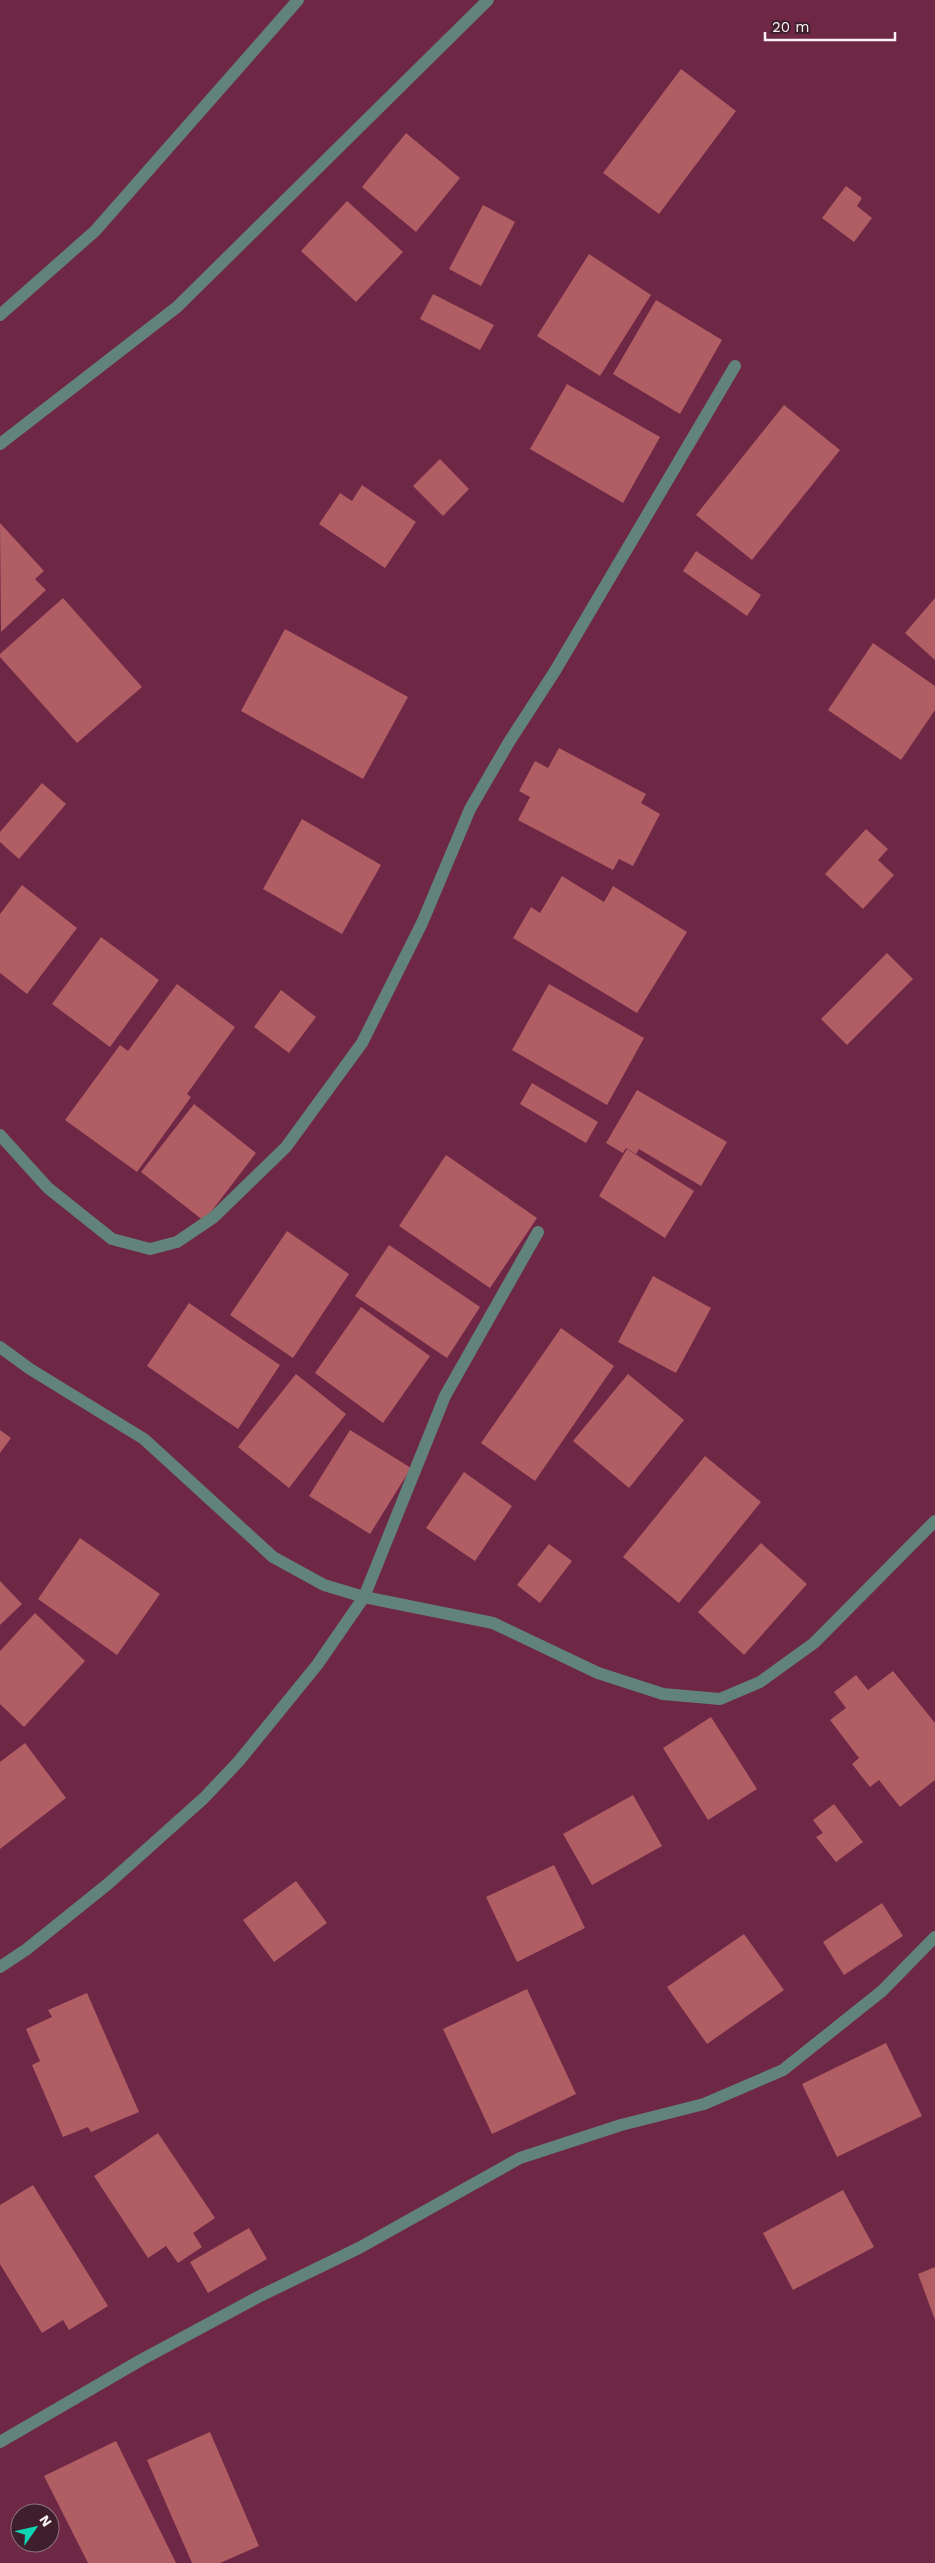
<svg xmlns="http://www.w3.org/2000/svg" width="935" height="2563" viewBox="0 0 935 2563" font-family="'Work Sans',sans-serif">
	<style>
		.building { fill: #b05d64 }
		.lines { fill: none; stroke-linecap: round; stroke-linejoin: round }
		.street { stroke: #61837a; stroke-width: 12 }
	</style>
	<rect width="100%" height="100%" fill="#6f2746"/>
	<g class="building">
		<polygon points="681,69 736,111 659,214 603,173"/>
		<polygon points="406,133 460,178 416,232 362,187"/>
		<polygon points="846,186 862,198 857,206 872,218 854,242 822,218"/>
		<polygon points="347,201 403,252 356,302 301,251"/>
		<polygon points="483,205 515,222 481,286 449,269"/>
		<polygon points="589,254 651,295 600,376 537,336"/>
		<polygon points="433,294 494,325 480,350 420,319"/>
		<polygon points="656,300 722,340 680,414 613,374"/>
		<polygon points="567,384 660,437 623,503 530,449"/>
		<polygon points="784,405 840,450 752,560 696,515"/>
		<polygon points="440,459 469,489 443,516 413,486"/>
		<polygon points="362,485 416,522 385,568 319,524 340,493 352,501"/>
		<polygon points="0,523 44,571 35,579 46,590 1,632"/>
		<polygon points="696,551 761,595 747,616 683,571"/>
		<polygon points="63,598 142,687 77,743 0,657 0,654"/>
		<polygon points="935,598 935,660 905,633"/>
		<polygon points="285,629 408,697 363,779 241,711"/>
		<polygon points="873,643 935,686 935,710 901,760 828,710"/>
		<polygon points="559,748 646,794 641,803 660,814 633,866 619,859 613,870 518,820 530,797 519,791 535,761 548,768"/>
		<polygon points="42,783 66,804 19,859 0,842 0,832"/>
		<polygon points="302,819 381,865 342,934 263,889"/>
		<polygon points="866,829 888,849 878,860 894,875 863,909 825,874"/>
		<polygon points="562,876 604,902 613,886 687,932 637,1013 513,938 531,907 540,913"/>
		<polygon points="22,885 77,928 27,994 0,973 0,914"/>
		<polygon points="101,937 159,980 110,1047 52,1004"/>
		<polygon points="887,953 913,979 847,1045 821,1019"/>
		<polygon points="177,984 235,1027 187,1094 191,1097 137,1172 65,1120 120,1045 128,1051"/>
		<polygon points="549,984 644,1038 607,1105 512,1050"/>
		<polygon points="281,990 316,1017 289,1053 254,1027"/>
		<polygon points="532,1083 598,1122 586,1143 520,1104"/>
		<polygon points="637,1090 727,1142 701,1186 639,1149 636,1154 626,1148 623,1153 606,1143"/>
		<polygon points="194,1104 256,1153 204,1221 141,1172"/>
		<polygon points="627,1149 694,1191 665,1238 599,1196"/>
		<polygon points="446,1155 537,1218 490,1288 399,1226"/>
		<polygon points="287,1231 349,1274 293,1358 230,1315"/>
		<polygon points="389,1245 480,1307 447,1358 355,1296"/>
		<polygon points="653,1276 711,1308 676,1373 618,1342"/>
		<polygon points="189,1303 280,1365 238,1429 147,1366"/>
		<polygon points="361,1307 430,1356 383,1423 315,1373"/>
		<polygon points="561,1328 614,1366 535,1481 481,1443"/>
		<polygon points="296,1374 346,1414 289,1488 238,1447"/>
		<polygon points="628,1374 684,1420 629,1488 573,1441"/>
		<polygon points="0,1430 11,1438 0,1453"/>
		<polygon points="350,1430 411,1468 370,1534 309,1496"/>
		<polygon points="705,1456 761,1502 679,1603 623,1557"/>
		<polygon points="464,1472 512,1506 475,1561 426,1528"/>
		<polygon points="80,1538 160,1594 117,1655 38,1599"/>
		<polygon points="761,1543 807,1584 744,1655 698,1612"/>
		<polygon points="549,1544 572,1561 540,1603 517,1585"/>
		<polygon points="0,1581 22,1604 0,1625"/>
		<polygon points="35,1613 85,1661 24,1727 0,1704 0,1651"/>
		<polygon points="893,1671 935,1723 935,1780 900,1807 879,1780 870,1787 852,1764 859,1758 830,1720 846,1708 834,1692 856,1675 868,1690"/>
		<polygon points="711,1717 757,1789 708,1820 663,1748"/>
		<polygon points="25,1743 66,1798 0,1849 0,1762"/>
		<polygon points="633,1795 662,1846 592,1885 563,1834"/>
		<polygon points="834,1804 863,1842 836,1862 816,1837 823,1833 813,1820"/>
		<polygon points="554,1865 585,1928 517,1962 486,1897"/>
		<polygon points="296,1881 327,1923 274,1962 243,1920"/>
		<polygon points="882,1903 903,1936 844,1975 823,1942"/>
		<polygon points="744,1934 784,1990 707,2044 667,1987"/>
		<polygon points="527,1989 576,2094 492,2134 443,2029"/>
		<polygon points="87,1993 139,2112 91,2132 88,2127 63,2137 32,2065 40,2061 26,2029 52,2017 48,2010"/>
		<polygon points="886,2043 922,2116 837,2157 802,2084"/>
		<polygon points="158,2133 215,2218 193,2233 202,2247 178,2263 166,2246 148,2258 94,2176"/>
		<polygon points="33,2185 108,2306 69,2330 63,2320 42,2333 0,2264 0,2205"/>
		<polygon points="843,2190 874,2247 793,2290 763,2233"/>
		<polygon points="249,2228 267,2259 208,2293 190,2262"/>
		<polygon points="935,2267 935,2320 918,2274"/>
		<polygon points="210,2432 259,2546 220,2563 192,2563 147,2460"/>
		<polygon points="116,2441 176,2563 88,2563 44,2476"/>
	</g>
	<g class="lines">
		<g class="street">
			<polyline points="0,315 95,231 298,0"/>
			<polyline points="0,444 177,307 488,0"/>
			<polyline points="0,1135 48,1188 112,1239 150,1249 177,1242 214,1217 286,1147 362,1043 422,923 470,809 509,742 555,671 735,366"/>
			<polyline points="0,1347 30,1369 144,1439 273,1557 324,1585 364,1597 493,1623 598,1673 663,1694 720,1699 760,1682 814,1643 935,1521"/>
			<polyline points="0,1967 27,1949 109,1883 204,1798 239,1761 317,1665 364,1597 445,1396 538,1232"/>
			<polyline points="0,2442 141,2360 260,2296 359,2248 520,2158 621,2125 704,2104 783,2070 882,1991 935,1937"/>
		</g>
	</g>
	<g transform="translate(35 2528) rotate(56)"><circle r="24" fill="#401f2c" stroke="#8a737c"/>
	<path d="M0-4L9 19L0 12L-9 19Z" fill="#0fd5b4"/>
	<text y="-8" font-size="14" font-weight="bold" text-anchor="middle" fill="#faf1f4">N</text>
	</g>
	<path d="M765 32v8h130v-8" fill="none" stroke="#faf1f4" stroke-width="2.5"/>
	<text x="772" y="32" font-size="15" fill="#faf1f4" stroke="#401f2c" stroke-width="4" paint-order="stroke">20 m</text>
</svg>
